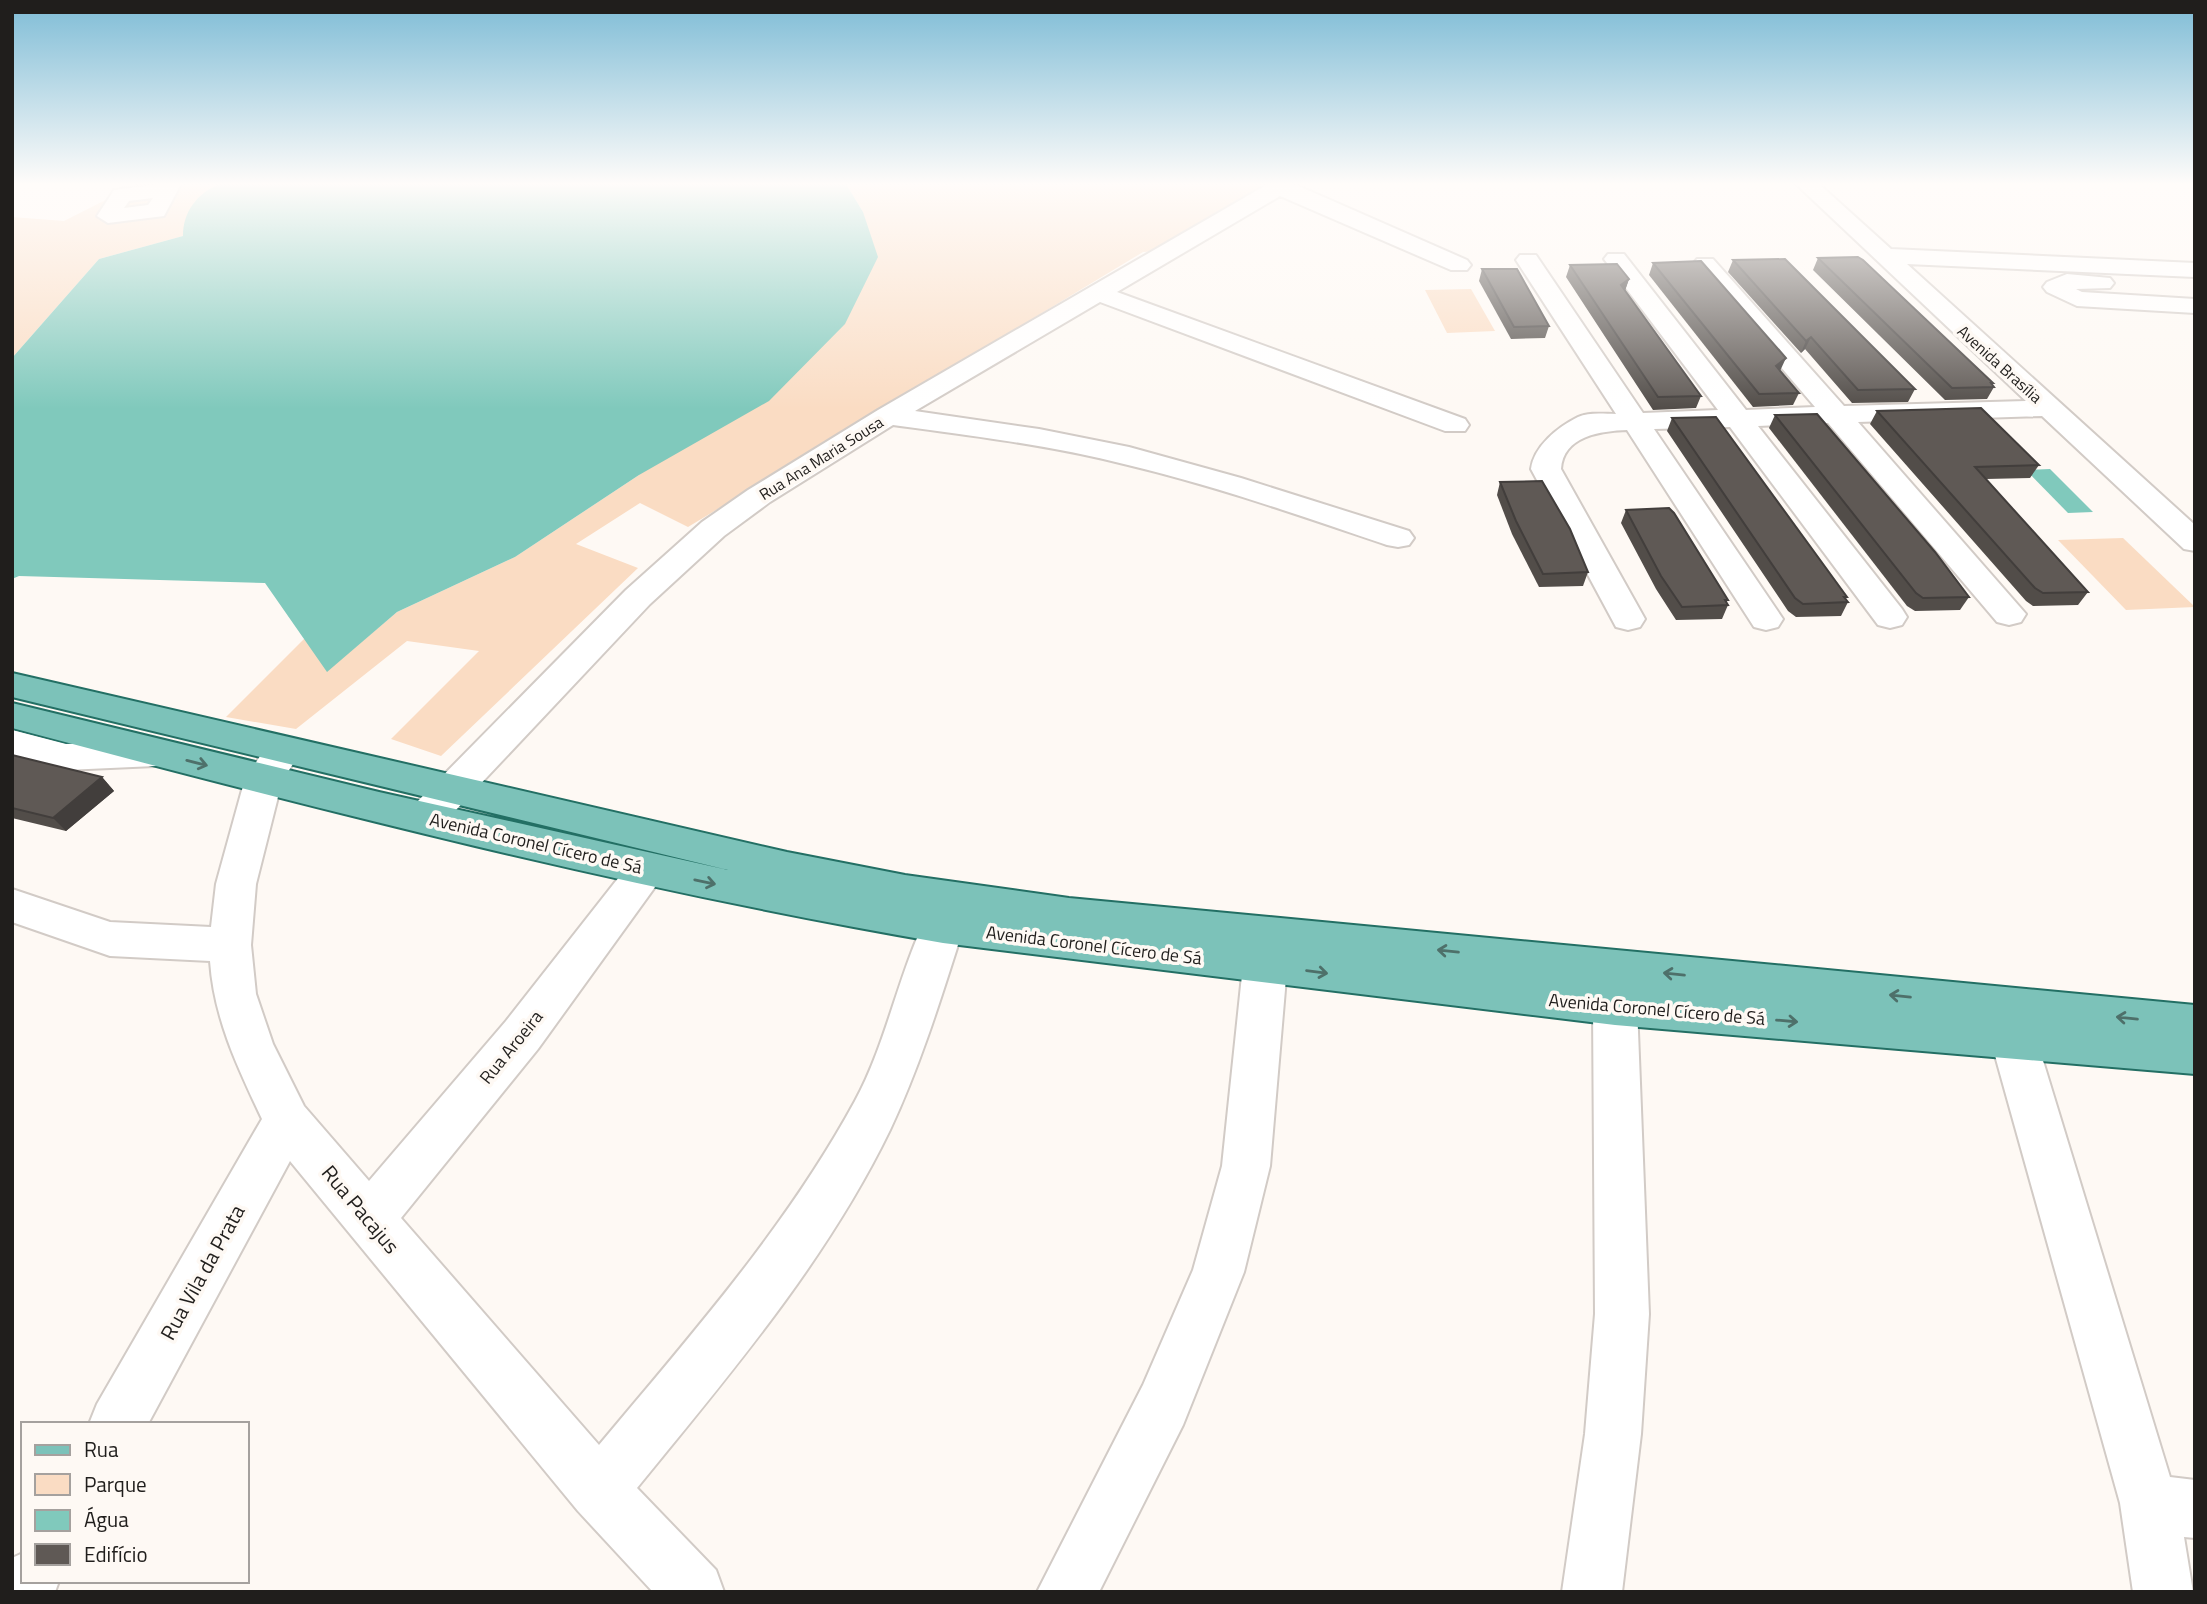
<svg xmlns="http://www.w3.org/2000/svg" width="2207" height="1604" viewBox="0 0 2207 1604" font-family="'Titillium Web',sans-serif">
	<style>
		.green { fill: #fadcc3 }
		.water { fill: #80c9bc }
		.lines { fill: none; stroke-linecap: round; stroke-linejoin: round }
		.minor-casing { stroke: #d2cbc6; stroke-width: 4 }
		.major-casing { stroke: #236f64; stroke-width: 4 }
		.minor { fill: #fff; fill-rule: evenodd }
		.major { fill: #7cc2b9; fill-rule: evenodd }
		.wall { fill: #524d49 }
		.shaded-wall { fill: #423e3c }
		.building { fill: #5f5955; stroke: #423e3c; stroke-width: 2 }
		.oneway { stroke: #4e706a }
		.labels { text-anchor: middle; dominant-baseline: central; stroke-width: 7; stroke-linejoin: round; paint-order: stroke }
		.far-street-label { font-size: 16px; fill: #201e1c; stroke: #fef9f4 }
		.street-label { font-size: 18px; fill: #201e1c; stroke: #fef9f4 }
		.near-street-label { font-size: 21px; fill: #201e1c; stroke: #fef9f4 }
	</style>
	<rect width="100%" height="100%" fill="#fef9f4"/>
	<g class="green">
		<polygon points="137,184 220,184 209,189 183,236 99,259 12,358 12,217 64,221"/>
		<polygon points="846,184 1264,184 1158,251 1143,252 688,527 640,503 576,544 638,568 441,756 391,739 479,651 407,641 296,729 226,717 306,637 327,671 397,612 515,557 639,475 863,212"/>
		<polygon points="1471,289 1495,331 1447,333 1425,290"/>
		<polygon points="2123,538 2195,607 2126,610 2058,540"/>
	</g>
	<g class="water">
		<path d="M220 184H846L863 212 878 257 845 324 769 401 639 475 515 557 397 612 327 672 265 583 19 576 12 579V358L99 259 183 236C183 212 197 193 220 184Z"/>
		<polygon points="2050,469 2093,512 2068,513 2026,470"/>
	</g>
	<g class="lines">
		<g class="minor-casing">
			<g id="minor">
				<path d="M160 184H181L164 216 108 223 97 216 114 190ZM153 198 148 205 124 208 129 201Z"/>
				<path d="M1268 184H1294L1467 260 1471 265 1467 270H1451L1280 196 1117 292 1465 419 1469 425 1465 431H1445L1100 302 915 411 1039 429 1129 447 1241 478 1409 531 1414 538 1409 545 1398 547 1387 545C1301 516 1216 486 1128 465 1051 445 972 436 893 425L770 502 724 536 650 604 439 828 425 833 411 828 406 818 411 808 626 590 702 522 748 490 878 410Z"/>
				<path d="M1796 184H1819L1891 249 2195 263V277L1907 264 2195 525V551L2184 549 2042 416 1858 422 2026 614 2021 622 2009 625 1997 622 1828 423 1758 426 1902 609 1907 617 1902 625 1890 628 1878 625 1730 427 1654 429 1783 619 1778 627 1766 630 1754 627 1627 430C1601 431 1563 436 1561 469L1645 619 1640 627 1628 630 1616 627 1531 469C1534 446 1558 427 1578 417 1589 412 1604 414 1616 414L1516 260 1520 255H1536L1643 413 1718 410 1604 259 1608 254H1624L1746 410 1815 407 1697 269 1693 264 1697 259H1713L1844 406 2026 401Z"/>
				<polygon points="2067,274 2110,278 2114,283 2110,288 2076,289 2082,292 2195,299 2195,313 2077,306 2047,292 2043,287 2047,282"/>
				<polygon points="12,730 66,744 155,740 168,744 174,753 168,762 155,766 66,770 12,756"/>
				<path d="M283 737 296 741 302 750 282 781 256 884 251 945 256 994 273 1044 304 1106 369 1181 506 1021 634 858 648 853 662 858 668 869 538 1049 401 1218 599 1445C690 1336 786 1228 855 1101 887 1042 898 974 928 914L943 909 958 914 964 926C942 995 921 1064 890 1130 826 1262 729 1375 637 1488L716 1570 724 1592H653L578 1511 290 1161 148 1424H89L97 1404 262 1119C238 1068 214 1019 210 961L110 956 12 922V889L110 922 211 927 216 884 245 779 270 741Z"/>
				<polygon points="1265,948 1280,953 1287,966 1270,1166 1244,1272 1183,1425 1099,1592 1037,1592 1143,1385 1193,1270 1222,1166 1243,966 1250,953"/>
				<polygon points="1615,987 1631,993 1637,1006 1649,1314 1641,1434 1622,1592 1562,1592 1585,1434 1595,1314 1593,1006 1599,993"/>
				<polygon points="2014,1021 2030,1027 2037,1041 2170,1477 2195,1480 2195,1538 2184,1537 2193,1592 2133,1592 2120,1503 1991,1041 1998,1027"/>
				<polygon points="23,1553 23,1581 59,1581 55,1592 12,1592 12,1558"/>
			</g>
		</g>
		<g class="major-casing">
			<path id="major" d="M12 673 787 852 905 875 1069 898 2195 1005V1074L1615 1025 943 943C629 889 320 810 12 728V703L379 792 728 870 12 697Z"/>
		</g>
		<use href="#minor" class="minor"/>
		<use href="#major" class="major"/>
	</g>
	<g class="wall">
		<polygon points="1818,258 1993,383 1992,385 1994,387 1987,399 1945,400 1813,270"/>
		<polygon points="1733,260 1915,389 1908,402 1852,403 1805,349 1801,353 1728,272"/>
		<polygon points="1653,263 1780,371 1799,393 1793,405 1753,407 1649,275"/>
		<polygon points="1570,265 1629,279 1625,290 1701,396 1696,408 1653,410 1566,277"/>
		<polygon points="1482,269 1549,326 1545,338 1511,339 1479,281"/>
		<polygon points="1877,411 2039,465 2030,478 1986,479 2088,592 2078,605 2033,606 2026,601 1870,424"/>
		<polygon points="1775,415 1969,597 1960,610 1915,611 1907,606 1769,428"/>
		<polygon points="1672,418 1847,597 1846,599 1848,602 1841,616 1796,617 1788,611 1667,431"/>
		<polygon points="1500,482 1588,572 1583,586 1539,587 1512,534 1497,495"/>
		<polygon points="1626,510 1728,600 1726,603 1728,605 1722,619 1676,620 1656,589 1621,523"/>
		<polygon points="12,755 102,777 114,791 66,831 12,818"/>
	</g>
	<g class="shaded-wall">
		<polygon points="1629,279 1625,291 1621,285"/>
		<polygon points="1811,337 1805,349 1801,353 1806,341"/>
		<polygon points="1786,358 1780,371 1776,366"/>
		<polygon points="102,777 114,791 66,831 53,818"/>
	</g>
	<g class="building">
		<polygon points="1858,257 1863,260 1993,383 1991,383 1994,387 1952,388 1818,258"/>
		<polygon points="1785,259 1915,389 1858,390 1811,337 1806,341 1733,260"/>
		<polygon points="1701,261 1786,358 1776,366 1799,393 1759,394 1653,263"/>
		<polygon points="1617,264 1629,279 1621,285 1701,396 1658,397 1570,265"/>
		<polygon points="1482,269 1517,269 1549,326 1514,327"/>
		<polygon points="1981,408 2039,465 1975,467 2088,592 2043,593 2035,588 1877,411"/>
		<polygon points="1817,414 1935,552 1969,597 1923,598 1916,593 1775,415"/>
		<polygon points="1716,417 1847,597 1844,597 1848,602 1803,604 1795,598 1672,418"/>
		<polygon points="1542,481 1570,529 1588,572 1543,574 1516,521 1500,482"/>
		<polygon points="1669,508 1674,513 1728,600 1725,600 1728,605 1682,607 1661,576 1626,510"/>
		<polygon points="12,755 102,777 53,818 12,808"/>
	</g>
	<defs><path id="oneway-shaft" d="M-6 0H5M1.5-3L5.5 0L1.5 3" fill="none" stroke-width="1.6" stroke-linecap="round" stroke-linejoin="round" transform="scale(1.75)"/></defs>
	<g class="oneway">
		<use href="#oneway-shaft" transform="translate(197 763) rotate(14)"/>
		<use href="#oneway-shaft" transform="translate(705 882) rotate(12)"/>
		<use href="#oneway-shaft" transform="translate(1448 951) rotate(-174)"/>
		<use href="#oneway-shaft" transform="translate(1317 972) rotate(7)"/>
		<use href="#oneway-shaft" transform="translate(1674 974) rotate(-174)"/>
		<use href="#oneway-shaft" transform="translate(1900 996) rotate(-174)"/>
		<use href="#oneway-shaft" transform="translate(2127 1018) rotate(-174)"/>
		<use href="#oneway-shaft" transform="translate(1787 1021) rotate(5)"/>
	</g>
	<linearGradient id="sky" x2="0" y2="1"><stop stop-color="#7ebcd6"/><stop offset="0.45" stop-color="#fffcfa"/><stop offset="1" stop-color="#fffcfa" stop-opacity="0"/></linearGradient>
	<rect width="2207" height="409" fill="url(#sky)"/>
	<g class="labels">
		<g class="far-street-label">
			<text transform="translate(2000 364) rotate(42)">Avenida Brasília</text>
			<text transform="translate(821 458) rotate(-32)">Rua Ana Maria Sousa</text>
		</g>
		<g class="street-label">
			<text transform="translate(536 843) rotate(13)">Avenida Coronel Cícero de Sá</text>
			<text transform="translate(1094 945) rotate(7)">Avenida Coronel Cícero de Sá</text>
			<text transform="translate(1657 1009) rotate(5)">Avenida Coronel Cícero de Sá</text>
			<text transform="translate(511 1047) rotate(-51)">Rua Aroeira</text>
		</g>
		<g class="near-street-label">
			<text transform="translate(361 1209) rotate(50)">Rua Pacajus</text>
			<text transform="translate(202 1272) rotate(-61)">Rua Vila da Prata</text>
		</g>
	</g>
	<rect width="2207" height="1604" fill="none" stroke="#201e1c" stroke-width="28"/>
	<rect x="21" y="1422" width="228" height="161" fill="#fef9f4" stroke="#a5a19e" stroke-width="2"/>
	<rect x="35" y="1445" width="35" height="10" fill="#7cc2b9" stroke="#a5a19e" stroke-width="2"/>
	<text x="84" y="1457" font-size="21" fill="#201e1c">Rua</text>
	<rect x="35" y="1474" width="35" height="21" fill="#fadcc3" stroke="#a5a19e" stroke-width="2"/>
	<text x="84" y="1492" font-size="21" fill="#201e1c">Parque</text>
	<rect x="35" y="1510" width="35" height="21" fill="#80c9bc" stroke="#a5a19e" stroke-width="2"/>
	<text x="84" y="1527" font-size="21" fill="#201e1c">Água</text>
	<rect x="35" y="1544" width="35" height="21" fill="#5f5955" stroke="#a5a19e" stroke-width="2"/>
	<text x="84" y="1562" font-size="21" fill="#201e1c">Edifício</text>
</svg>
